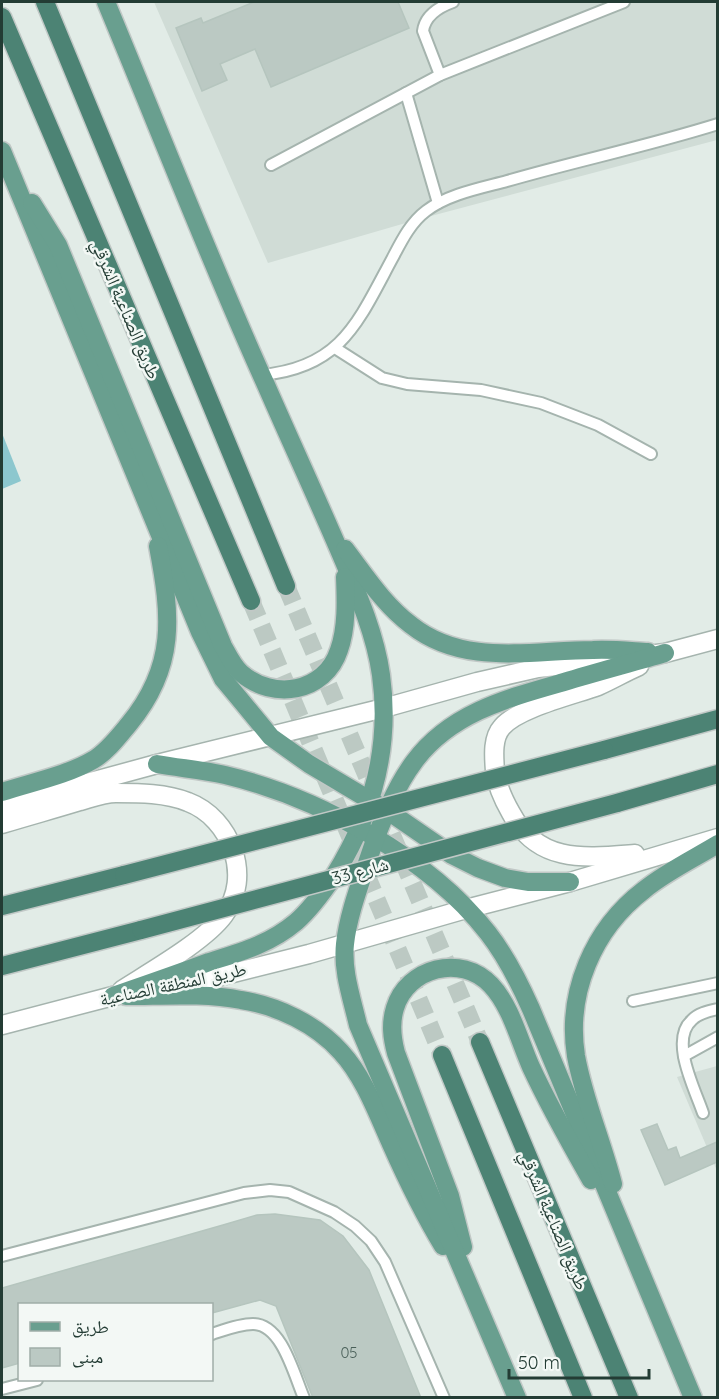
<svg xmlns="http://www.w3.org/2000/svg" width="719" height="1399" viewBox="0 0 719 1399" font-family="Quicksand,'Noto Naskh Arabic',sans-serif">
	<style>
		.built { fill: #d0dcd6 }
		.water { fill: #8cc7ce }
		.building { fill: #bbc9c3; stroke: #b5c5be; stroke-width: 1.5 }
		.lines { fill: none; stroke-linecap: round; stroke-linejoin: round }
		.trunk-tunnel { stroke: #bcc9c3; stroke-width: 18; stroke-dasharray: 18 9; stroke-linecap: butt }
		.service-casing { stroke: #a5b4ae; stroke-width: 14 }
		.tertiary-casing { stroke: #a5b4ae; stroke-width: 21 }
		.primary-casing { stroke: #c1c8c6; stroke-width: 21 }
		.trunk-casing { stroke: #c1c8c6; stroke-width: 21 }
		.service { stroke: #fff; stroke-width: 10 }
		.tertiary { stroke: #fff; stroke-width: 18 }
		.primary { stroke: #699f8f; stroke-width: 18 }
		.trunk { stroke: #4c8374; stroke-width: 18 }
		.trunk-bridge-casing { stroke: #c1c8c6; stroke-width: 21; stroke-linecap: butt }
		.trunk-bridge { stroke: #4c8374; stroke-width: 18 }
		.labels { text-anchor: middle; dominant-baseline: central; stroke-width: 5; stroke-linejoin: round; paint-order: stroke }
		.number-label { font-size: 15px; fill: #495f58 }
		.street-label { font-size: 18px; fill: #233c34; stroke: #f3f8f5 }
	</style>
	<rect width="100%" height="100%" fill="#e2ece7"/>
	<g class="built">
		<polygon points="154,2 717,2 717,140 416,220 268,263"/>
		<polygon points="717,1066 717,1171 677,1077"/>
	</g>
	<polygon class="water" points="2,433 21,481 2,489"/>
	<g class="building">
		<polygon points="254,2 398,2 409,28 271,87 255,49 220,64 227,80 202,91 176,28 201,18 203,23"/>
		<polygon points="657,1124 668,1150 676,1147 680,1158 717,1142 717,1162 665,1185 641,1130"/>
		<polygon points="275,1214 320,1220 343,1236 369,1270 421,1398 313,1398 276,1306 260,1300 212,1313 212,1305 20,1305 20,1363 2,1368 2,1288 223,1225 257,1215"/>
	</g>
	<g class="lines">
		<g class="trunk-tunnel">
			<polyline points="286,586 480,1042"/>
			<polyline points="251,601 442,1055"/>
		</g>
		<g class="service-casing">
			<g id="service">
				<path d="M440 75 423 31C425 16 439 7 453 2"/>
				<polyline points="406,93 438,203"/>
				<polyline points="271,165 440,75 624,2"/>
				<polyline points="335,348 382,378 407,384 481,390 541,403 598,425 651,454"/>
				<path d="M261 375C341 368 358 322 392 259 401 242 410 223 426 211 448 194 481 188 507 181 576 161 648 146 718 124"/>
				<polyline points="633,1001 718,983"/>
				<polyline points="684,1056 718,1037"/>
				<path d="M703 1113C695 1089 669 1040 692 1020 698 1013 709 1011 718 1009"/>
				<polyline points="2,1256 244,1193 270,1190 289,1192 334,1212 355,1226 371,1241 385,1262 444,1398"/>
				<path d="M212 1334C224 1330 239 1324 253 1324 282 1324 294 1375 304 1398"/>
				<polyline points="2,1389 37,1380"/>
			</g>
		</g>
		<g class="tertiary-casing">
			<g id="tertiary">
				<polyline points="2,806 157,764 384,708 477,682 538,668 665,653 718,639"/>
				<path d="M2 824C28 816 54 809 80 801 91 798 104 793 116 793 139 793 166 793 188 802 231 818 253 877 224 915 205 941 150 972 122 990"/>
				<path d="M635 854C585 858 538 864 511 813 503 799 497 786 495 771 494 757 492 738 502 727 518 708 573 695 598 686 612 680 625 672 639 666"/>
				<polyline points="2,1025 113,996 217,977 309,954 466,909 570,882 718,838"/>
			</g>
		</g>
		<g class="primary-casing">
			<g id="primary">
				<path d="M106 2C159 129 209 259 266 385 290 440 315 494 339 550 356 590 375 632 381 675 391 747 372 815 334 876 323 892 311 909 296 922 270 944 241 952 209 962 177 974 145 985 113 996"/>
				<polyline points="2,151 200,632 223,679 238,697 271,737 309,764 388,811 452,855 478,868 505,878 528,882 570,882"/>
				<path d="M32 203 58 245 223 646C228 655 233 666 241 673 273 701 325 693 339 650 347 628 346 600 345 577"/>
				<path d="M345 549C365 575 384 605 411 625 464 667 531 650 593 650 611 649 630 651 648 652"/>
				<path d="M157 764C179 768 203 770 225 775 317 797 429 857 488 933 506 956 519 982 531 1009L693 1398"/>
				<path d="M2 792C29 783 68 775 93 760 107 752 119 736 129 724 177 666 171 615 158 546"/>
				<path d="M126 996C164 996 204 993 241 1000 278 1006 316 1024 341 1052 364 1077 377 1113 391 1144 407 1180 423 1213 443 1246"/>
				<path d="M613 1184C602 1141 584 1100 576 1056 566 993 593 929 644 890 666 872 693 859 718 844"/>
				<path d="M463 1247 450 1196 396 1053C392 1038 390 1024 395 1008 407 968 461 953 491 985 511 1006 519 1040 531 1067 549 1106 570 1143 591 1180"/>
				<path d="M517 1398 358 1025C352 999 342 971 345 944 348 916 359 887 368 860 379 827 393 790 414 762 450 713 508 698 564 682 597 672 631 663 665 653"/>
			</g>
		</g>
		<g class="trunk-casing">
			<g id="trunk">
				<polyline points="45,2 286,586"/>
				<polyline points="2,17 251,601"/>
				<polyline points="604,750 718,719"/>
				<polyline points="617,803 718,774"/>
				<polyline points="2,906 124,875"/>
				<polyline points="2,966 141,930"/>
				<polyline points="480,1042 629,1398"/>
				<polyline points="442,1055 583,1398"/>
			</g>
		</g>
		<use href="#service" class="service"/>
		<use href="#tertiary" class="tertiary"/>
		<use href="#primary" class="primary"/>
		<use href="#trunk" class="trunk"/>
		<g class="trunk-bridge-casing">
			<g id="trunk-bridge">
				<polyline points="124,875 604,750"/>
				<polyline points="141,930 617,803"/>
			</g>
		</g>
		<use href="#trunk-bridge" class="trunk-bridge"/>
	</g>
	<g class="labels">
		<g class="number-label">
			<text x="349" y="1352">05</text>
		</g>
		<g class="street-label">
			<text transform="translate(126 309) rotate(67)">طريق الصناعية الشرقي</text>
			<text transform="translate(360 871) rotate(-15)">شارع 33</text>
			<text transform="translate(173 984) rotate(-12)">طريق المنطقة الصناعية</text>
			<text transform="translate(554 1220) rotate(67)">طريق الصناعية الشرقي</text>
		</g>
	</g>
	<rect width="719" height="1399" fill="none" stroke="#233c34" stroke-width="6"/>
	<rect x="18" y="1303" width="195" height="78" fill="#f3f8f5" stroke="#a0ada8" stroke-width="1.5"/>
	<rect x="30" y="1322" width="30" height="9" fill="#699f8f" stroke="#a0ada8" stroke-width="1.5"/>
	<text x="72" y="1333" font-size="18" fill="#233c34">طريق</text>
	<rect x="30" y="1348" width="30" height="18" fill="#bbc9c3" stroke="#a0ada8" stroke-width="1.5"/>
	<text x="72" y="1363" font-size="18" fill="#233c34">مبنى</text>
	<path d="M509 1369v9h140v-9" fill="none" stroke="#233c34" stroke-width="3"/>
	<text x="518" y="1369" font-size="18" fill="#233c34" stroke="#f3f8f5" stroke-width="4.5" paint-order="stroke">50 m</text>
</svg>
